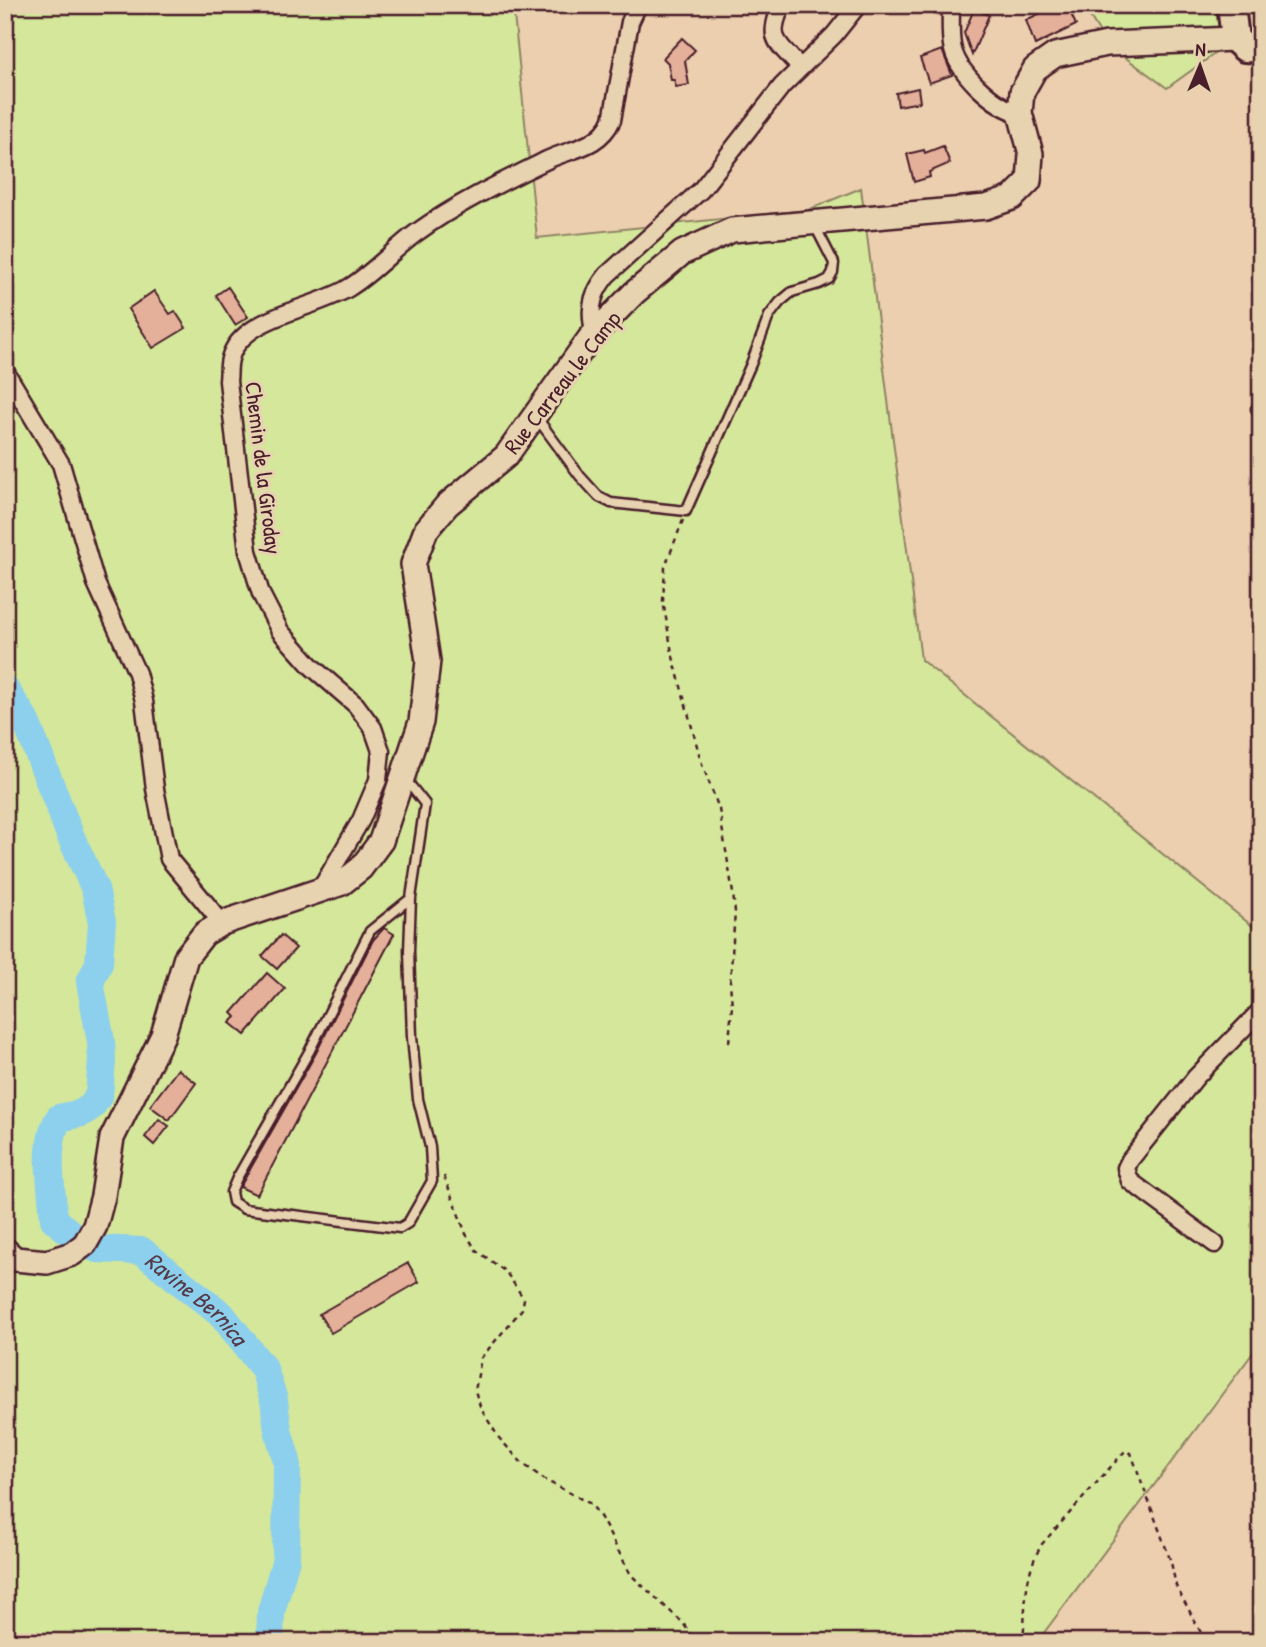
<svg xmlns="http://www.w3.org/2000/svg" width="1266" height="1647" viewBox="0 0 1266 1647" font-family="'Patrick Hand',sans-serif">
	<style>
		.green { fill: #d4e79b; stroke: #8f8363; stroke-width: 2 }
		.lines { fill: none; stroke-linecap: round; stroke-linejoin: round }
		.river { stroke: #8cd0ed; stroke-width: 28 }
		.building { fill: #e4b09a; stroke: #4a1f2b; stroke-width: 2 }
		.service-casing { stroke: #4a1f2b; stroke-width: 13 }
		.minor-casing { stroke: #4a1f2b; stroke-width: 21 }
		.secondary-casing { stroke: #4a1f2b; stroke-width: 28 }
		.primary-casing { stroke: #4a1f2b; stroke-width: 32 }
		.path { stroke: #4a1f2b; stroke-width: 2.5; stroke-dasharray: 5 5; stroke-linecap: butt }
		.service { stroke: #e8d3b1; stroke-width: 8 }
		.minor { stroke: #e8d3b1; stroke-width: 16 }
		.secondary { stroke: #e8d3b1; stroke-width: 23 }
		.primary { stroke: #e8d3b1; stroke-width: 26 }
		.labels { text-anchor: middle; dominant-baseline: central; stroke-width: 6; stroke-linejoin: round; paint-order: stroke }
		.street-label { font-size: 23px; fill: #4a1f2b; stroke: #e8d3b1 }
		.water-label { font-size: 24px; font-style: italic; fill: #543a48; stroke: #e8d3b1 }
	</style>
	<rect width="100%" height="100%" fill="#ebcfaf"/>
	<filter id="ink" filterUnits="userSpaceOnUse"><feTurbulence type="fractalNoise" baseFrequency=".0143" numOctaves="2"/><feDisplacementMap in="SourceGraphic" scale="14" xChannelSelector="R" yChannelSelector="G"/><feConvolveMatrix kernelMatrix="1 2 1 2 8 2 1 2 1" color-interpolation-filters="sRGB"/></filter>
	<g filter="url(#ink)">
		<g class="green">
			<polygon points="5,5 513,5 537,238 808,210 861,188 921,660 1261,933 1261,1342 1037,1642 5,1642"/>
			<polygon points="1083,5 1231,5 1235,39 1167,88 1107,44"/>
		</g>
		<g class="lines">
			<path class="river" id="s1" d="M5 689 23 716 29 729 70 835 95 889 102 922 99 963 90 982 101 1041 102 1061 99 1095 92 1106 82 1113 59 1118C43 1143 52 1190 54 1219L79 1241 97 1249 142 1251 222 1315 264 1369 274 1400 278 1430 287 1461 286 1559 271 1612 270 1642"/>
		</g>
		<g class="building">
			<polygon points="1057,5 1067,5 1076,25 1035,45 1026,20"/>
			<polygon points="974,9 989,15 972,55 964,33"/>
			<polygon points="682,38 695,50 685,61 689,85 676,87 674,80 671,80 668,63 663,58"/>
			<polygon points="942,50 952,75 929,83 920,58"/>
			<polygon points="918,88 920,102 898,106 896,93"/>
			<polygon points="943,146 950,163 929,172 930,177 914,182 907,154 924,150 925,153"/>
			<polygon points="228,287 248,317 235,325 216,295"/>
			<polygon points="154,291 170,314 175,311 186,328 153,348 128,309"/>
			<polygon points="384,928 394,934 257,1195 240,1187 316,1053 373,940"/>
			<polygon points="281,935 296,948 277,969 262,956"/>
			<polygon points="267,973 285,989 245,1035 230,1023 236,1017 232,1013"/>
			<polygon points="178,1069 196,1083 169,1120 150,1106"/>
			<polygon points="159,1119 169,1126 154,1145 145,1137"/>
			<polygon points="408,1263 419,1282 331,1333 319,1314"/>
		</g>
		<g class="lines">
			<g class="service-casing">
				<g id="service">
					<polyline points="1256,409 1261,404"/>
					<polyline points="537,418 580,476 599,497 611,503 686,511 751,364 769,316 780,302 792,292 819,284 829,279 833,272 834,263 815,226"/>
					<polyline points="406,780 425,804 411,898 409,951 412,1037 418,1099 430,1147 432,1181 408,1223 400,1228 244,1209 233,1202 231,1192 237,1178 310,1050 370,931 411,898"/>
				</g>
			</g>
			<g class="minor-casing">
				<g id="minor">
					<path d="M782 5C766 39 777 42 800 67"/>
					<path d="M951 5C951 18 950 32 952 45 956 72 994 107 1020 113"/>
					<path d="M597 330 593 326C589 305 594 291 607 275L701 190 782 86 834 35 858 5"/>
					<polyline points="5,371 61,464 96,583 137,673 144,701 155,789 169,859 222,923"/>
					<path d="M320 890 361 820 378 780 381 751 373 728 356 705 311 666 280 631 261 594 248 551 228 381C229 374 228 366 230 359 240 316 317 309 350 287 374 272 393 250 416 233 456 204 502 182 547 160 572 148 599 148 612 120L630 22 638 5"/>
					<polyline points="1215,1244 1130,1181 1126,1168 1130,1160 1196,1077 1261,1010"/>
				</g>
			</g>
			<g class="secondary-casing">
				<polyline id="secondary" points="5,1250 15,1259 47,1262 72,1254 85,1244 95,1226 103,1196 112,1138 163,1035 186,957 204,934 222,923 342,883 361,868 381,841 421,722 428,661 413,564 426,530 447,505 506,456 590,338 634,293 682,253 732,230 986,207 1012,198 1029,181 1031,154 1020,113 1022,92 1035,69 1055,55 1107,44 1235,39"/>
			</g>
			<g class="primary-casing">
				<polyline id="primary" points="1231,5 1235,39 1245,48 1261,49"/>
			</g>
			<g class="path">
				<polyline points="683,520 665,567 663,601 672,653 701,761 719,809 733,893 735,912 730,983 732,1005 729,1043"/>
				<polyline points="444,1176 466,1234 476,1250 506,1272 524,1299 522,1309 481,1358 475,1391 481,1409 499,1438 522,1463 545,1480 591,1504 601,1518 631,1575 683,1623 696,1642"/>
				<path d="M1023 1642C1026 1607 1023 1575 1042 1544L1125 1451 1131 1453 1171 1562 1176 1586 1206 1642"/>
			</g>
			<use href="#service" class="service"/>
			<use href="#minor" class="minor"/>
			<use href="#secondary" class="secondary"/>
			<use href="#primary" class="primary"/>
		</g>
	</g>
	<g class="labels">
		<g class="street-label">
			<text transform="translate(562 382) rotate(-52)">Rue Carreau le Camp</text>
			<text transform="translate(264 468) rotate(83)">Chemin de la Giroday</text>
		</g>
		<g class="water-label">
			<text stroke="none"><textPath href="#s1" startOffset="752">Ravine Bernica</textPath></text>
		</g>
	</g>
	<rect width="1266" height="1647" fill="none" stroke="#e8d3b1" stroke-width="28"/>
	<rect x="14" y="14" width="1238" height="1619" fill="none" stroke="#4a1f2b" stroke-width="2.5" filter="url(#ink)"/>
	<g transform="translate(1200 66) rotate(2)" stroke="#e8d3b1" stroke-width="5" paint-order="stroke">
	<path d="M0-5L12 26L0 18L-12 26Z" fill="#4a1f2b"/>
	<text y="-10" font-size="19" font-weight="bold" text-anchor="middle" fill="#4a1f2b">N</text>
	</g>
</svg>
